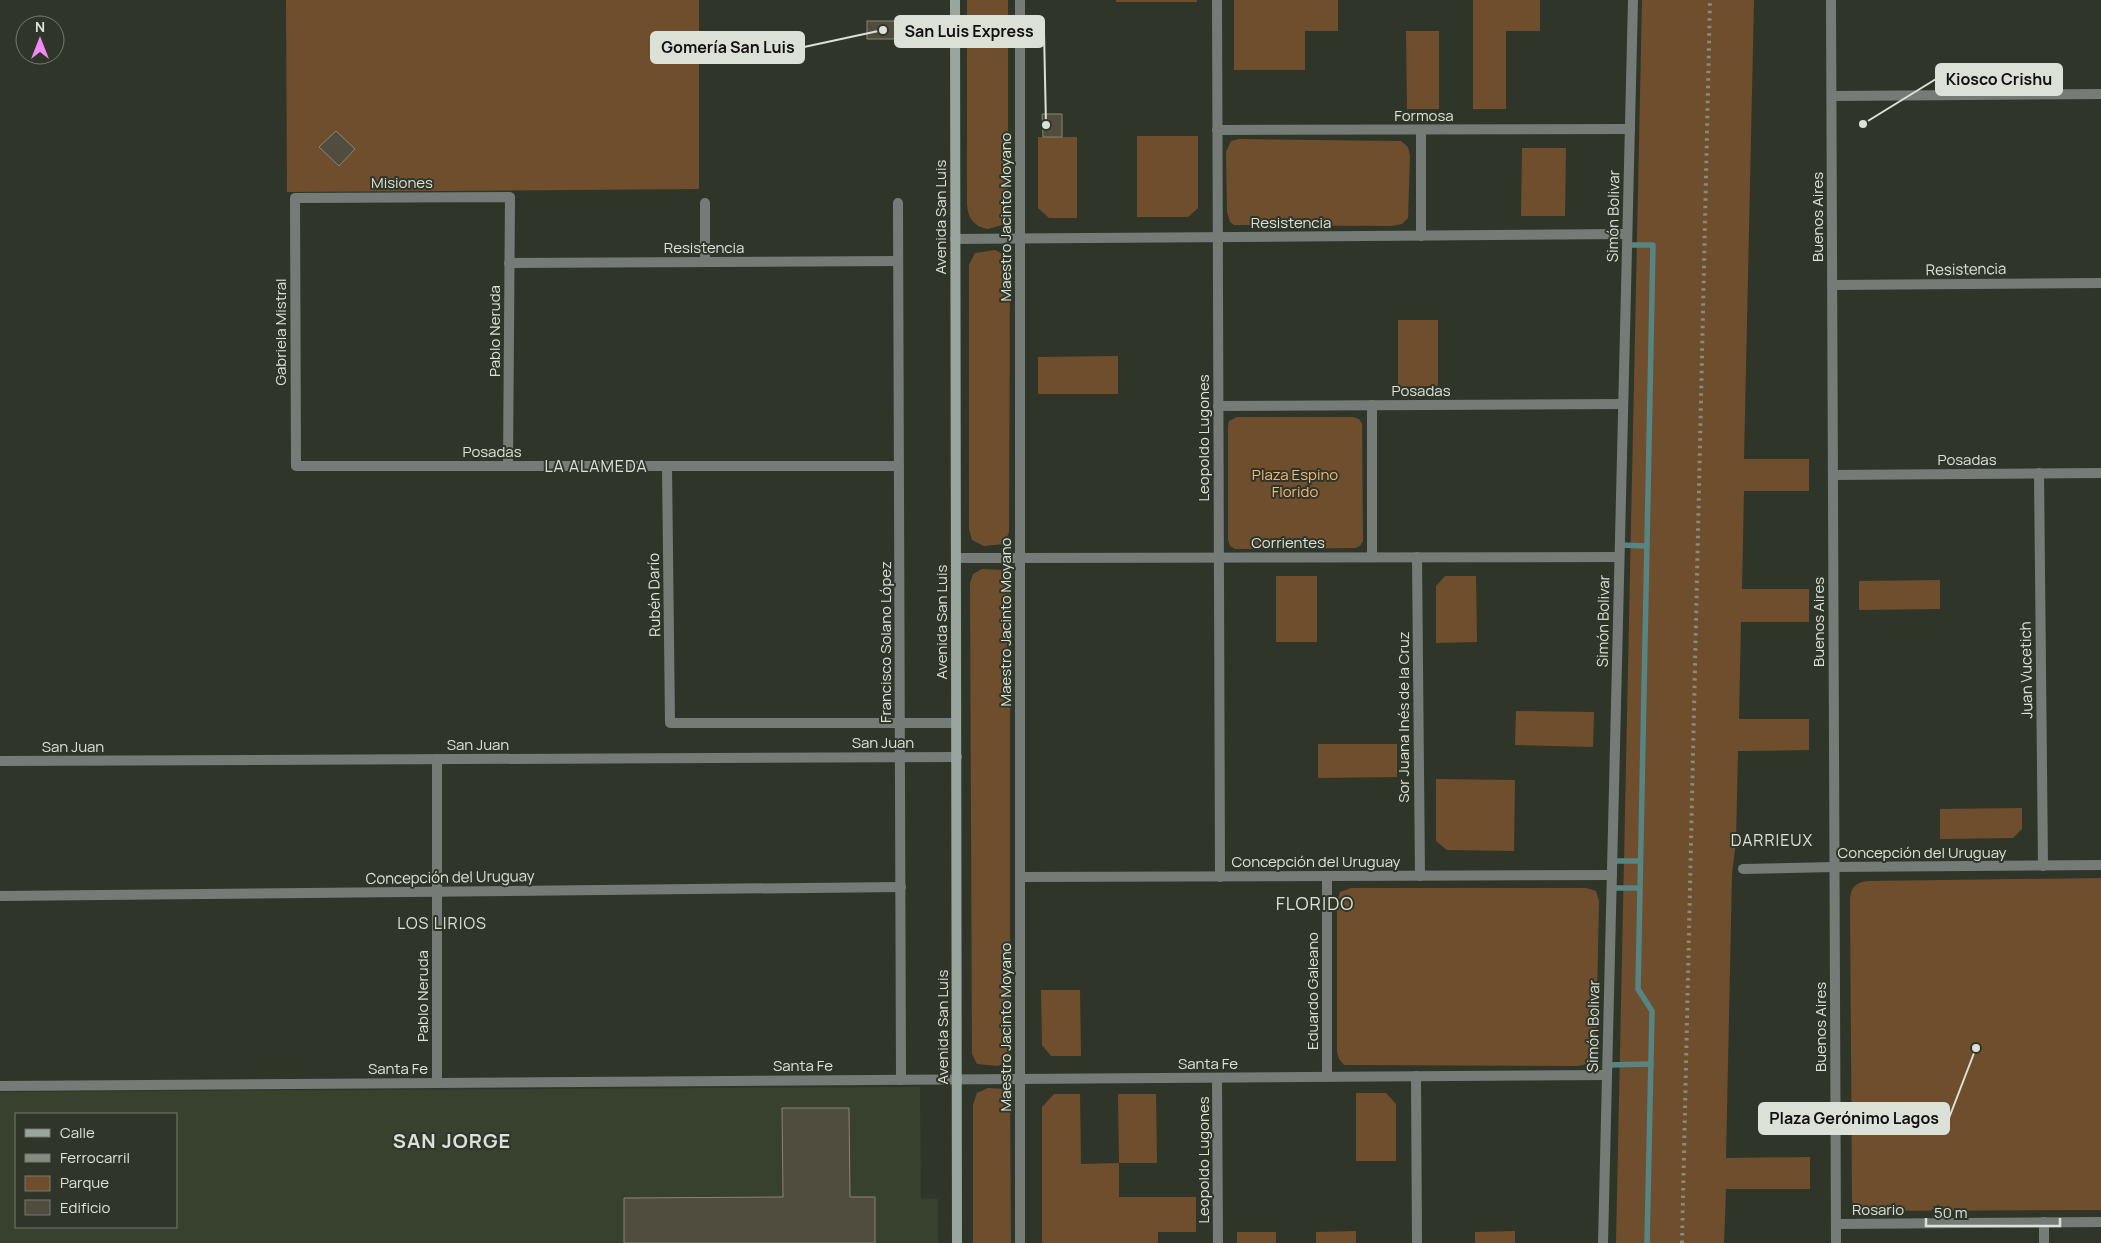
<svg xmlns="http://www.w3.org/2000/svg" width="2101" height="1243" viewBox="0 0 2101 1243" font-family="Manrope,sans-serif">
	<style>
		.built { fill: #37412e; fill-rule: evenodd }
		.green { fill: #6f4e2d }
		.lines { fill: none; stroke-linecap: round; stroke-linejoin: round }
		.stream { stroke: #568584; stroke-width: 5.5 }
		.building { fill: #504d3e; stroke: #888575 }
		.minor { stroke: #757c78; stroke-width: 10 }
		.tertiary { stroke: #757c78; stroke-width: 10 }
		.secondary { stroke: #99a59f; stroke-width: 10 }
		.rail { stroke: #868c81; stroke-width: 4; stroke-dasharray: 2.5 5; stroke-linecap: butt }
		.labels { text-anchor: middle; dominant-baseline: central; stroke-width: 4; stroke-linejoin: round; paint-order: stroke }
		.street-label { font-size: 15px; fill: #dce1d8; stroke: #2f3629 }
		.park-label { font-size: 15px; fill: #f9b877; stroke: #2f3629 }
		.neighbourhood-label { font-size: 16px; letter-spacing: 1px; fill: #dce1d8; stroke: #2f3629 }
		.quarter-label { font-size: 18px; letter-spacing: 1px; fill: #dce1d8; stroke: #2f3629 }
		.district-label { font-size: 20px; font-weight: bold; letter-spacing: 1px; fill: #dce1d8; stroke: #2f3629 }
		.leader { fill: none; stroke: #dce1d8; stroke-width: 2 }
		.callout-dot { fill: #dce1d8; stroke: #2f3629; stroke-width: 2 }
		.callout { fill: #dce1d8; stroke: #dce1d8; stroke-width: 2 }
		.callout-label { font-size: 16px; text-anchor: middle; font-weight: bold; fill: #111 }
	</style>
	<rect width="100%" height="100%" fill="#2f3629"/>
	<path class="built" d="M920 1087 921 1198 938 1199V1243H0V1092ZM16 1114H176V1227H16Z"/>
	<g class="green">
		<polygon points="286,0 699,0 699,189 287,192"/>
		<path d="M967 0H1008V212L1002 225 988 229C975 227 968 219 967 205Z"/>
		<rect x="1116" y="0" width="81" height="2"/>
		<polygon points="1234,0 1338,0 1338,31 1305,31 1305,70 1234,70"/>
		<polygon points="1473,0 1540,0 1540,31 1506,31 1506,109 1473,109"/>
		<polygon points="1642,0 1754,0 1744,459 1809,459 1809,491 1744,491 1742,589 1809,589 1809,622 1741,622 1739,719 1809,719 1809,750 1738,751 1736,841 1732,874 1726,1158 1810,1157 1810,1189 1726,1189 1724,1243 1616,1243"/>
		<polygon points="1406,31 1439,31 1439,109 1407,109"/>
		<polygon points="1137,136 1198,136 1198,208 1188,217 1137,217"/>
		<polygon points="1038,137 1077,137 1077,218 1049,218 1038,208"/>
		<polygon points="1239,139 1401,141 1408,147 1410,156 1408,218 1402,224 1392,226 1234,225 1230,222 1227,212 1226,152 1231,141"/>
		<polygon points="1522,148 1566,148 1565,216 1521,216"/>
		<polygon points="995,250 1008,257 1010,267 1009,532 1004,544 984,546 972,540 969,529 969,265 975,253"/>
		<polygon points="1398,320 1438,320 1438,386 1398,387"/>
		<polygon points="1118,356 1118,394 1038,394 1038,357"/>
		<polygon points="1237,417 1353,417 1359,419 1362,424 1363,541 1360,546 1355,548 1235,549 1230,546 1228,540 1228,427 1229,421"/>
		<polygon points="982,569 1003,570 1008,575 1010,583 1010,1052 1005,1063 998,1066 977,1064 972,1054 970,583 973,574"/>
		<rect x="1276" y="576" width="41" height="66"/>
		<polygon points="1445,576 1476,576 1477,642 1436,643 1436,586"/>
		<polygon points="1940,580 1940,609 1859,610 1859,581"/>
		<polygon points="1516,711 1594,712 1593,747 1515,745"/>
		<polygon points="1318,744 1397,744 1397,777 1318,778"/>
		<polygon points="1436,779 1515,780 1514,851 1447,850 1436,841"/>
		<polygon points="2022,808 2022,829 2013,838 1940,839 1940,809"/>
		<path d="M2101 878V1210L1858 1211 1854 1208 1852 1200 1850 899C1851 887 1856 882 1869 881Z"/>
		<path d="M1351 888H1586L1596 891 1599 901 1596 1049C1594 1060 1588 1065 1577 1066L1344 1065 1339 1059 1337 1052V902L1340 892Z"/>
		<polygon points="1041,990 1080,990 1081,1056 1051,1056 1042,1045"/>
		<polygon points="988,1088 1003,1089 1010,1099 1011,1243 973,1243 973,1105 977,1093"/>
		<polygon points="1356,1093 1386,1093 1396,1104 1396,1161 1356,1161"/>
		<polygon points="1054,1094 1080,1094 1081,1164 1119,1163 1118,1094 1156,1094 1157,1163 1119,1163 1119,1197 1196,1197 1196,1232 1158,1232 1158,1243 1042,1243 1042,1107"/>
		<polygon points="1356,1231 1356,1243 1316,1243 1316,1232"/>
		<polygon points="1515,1231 1515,1243 1475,1243 1475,1232"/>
		<rect x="1237" y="1232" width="39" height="11"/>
	</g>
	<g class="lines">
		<g class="stream">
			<polyline points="1627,245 1653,245 1638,989 1652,1011 1647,1243"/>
			<polyline points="1620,545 1647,546"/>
			<polyline points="1612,861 1640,861"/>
			<polyline points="1612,888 1639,888"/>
			<polyline points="1607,1065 1651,1064"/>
		</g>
	</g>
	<g class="building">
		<rect x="867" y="21" width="32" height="18"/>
		<polygon points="1042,114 1062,114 1062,137 1043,137"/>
		<polygon points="336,131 355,149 339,166 319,147"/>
		<polygon points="782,1108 849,1108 850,1197 875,1197 875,1243 624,1243 624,1198 783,1197"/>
	</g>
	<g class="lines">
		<g class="minor">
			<polyline points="1020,0 1020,1243"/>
			<polyline points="1217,0 1220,877"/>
			<polyline points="1832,96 2101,94"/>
			<polyline points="1217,130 1630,129"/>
			<polyline points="705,203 705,262"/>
			<polyline points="898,203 901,1080"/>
			<polyline points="1421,236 1421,130"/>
			<polyline points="955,239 1627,234"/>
			<polyline points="509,263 898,261"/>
			<polyline points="1832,285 2101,283"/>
			<polyline points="1372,405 1372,557"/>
			<polyline points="1218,406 1623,404"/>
			<polyline points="508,466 510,197 295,198 296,466 899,466"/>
			<polyline points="667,466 670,723 956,723"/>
			<polyline points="2039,473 2043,866"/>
			<polyline points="1833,475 2101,473"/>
			<polyline points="1417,557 1420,876"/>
			<polyline points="956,558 1619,557"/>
			<polyline points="0,761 957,757"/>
			<polyline points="1743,869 1834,867"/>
			<polyline points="1327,876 1327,1077"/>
			<polyline points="1020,877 1612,875"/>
			<polyline points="0,896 901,887"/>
			<polyline points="1416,1076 1417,1243"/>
			<polyline points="1217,1078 1218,1243"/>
			<polyline points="437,1083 437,759"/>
			<polyline points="0,1086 1607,1075"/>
			<polyline points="2044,1222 2044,1243"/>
			<polyline points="1836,1224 2101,1222"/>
			<polyline points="1603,1243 1633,0"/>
		</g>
		<g class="tertiary">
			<polyline points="1831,0 1836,1243"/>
			<polyline points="1834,867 2101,865"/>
		</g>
		<polyline class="secondary" points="955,0 957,1243"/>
		<polyline class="rail" points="1682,1243 1710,0"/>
	</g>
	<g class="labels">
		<g class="street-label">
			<text x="1424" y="115">Formosa</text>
			<text x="402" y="182">Misiones</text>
			<text transform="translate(1613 216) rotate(-89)">Simón Bolivar</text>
			<text transform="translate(940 217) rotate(-90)">Avenida San Luis</text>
			<text transform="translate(1005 217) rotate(-90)">Maestro Jacinto Moyano</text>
			<text transform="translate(1817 217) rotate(-90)">Buenos Aires</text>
			<text x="1291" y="222">Resistencia</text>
			<text x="704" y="247">Resistencia</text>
			<text transform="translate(1966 269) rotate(-1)">Resistencia</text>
			<text transform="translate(494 331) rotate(-90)">Pablo Neruda</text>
			<text transform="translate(280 332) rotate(-90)">Gabriela Mistral</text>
			<text x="1421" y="390">Posadas</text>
			<text transform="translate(1203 438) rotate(-90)">Leopoldo Lugones</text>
			<text x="492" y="451">Posadas</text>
			<text x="1967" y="459">Posadas</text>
			<text x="1288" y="542">Corrientes</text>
			<text transform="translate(654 595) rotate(-91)">Rubén Darío</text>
			<text transform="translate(1603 621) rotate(-89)">Simón Bolivar</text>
			<text transform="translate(941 622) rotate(-90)">Avenida San Luis</text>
			<text transform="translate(1005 622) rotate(-90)">Maestro Jacinto Moyano</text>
			<text transform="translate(1818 622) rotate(-90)">Buenos Aires</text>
			<text transform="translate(885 642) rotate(-90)">Francisco Solano López</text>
			<text transform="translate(2026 670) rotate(-91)">Juan Vucetich</text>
			<text transform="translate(1403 717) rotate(-90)">Sor Juana Inés de la Cruz</text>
			<text x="883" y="742">San Juan</text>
			<text x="478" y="744">San Juan</text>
			<text x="73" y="746">San Juan</text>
			<text x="1922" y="852">Concepción del Uruguay</text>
			<text x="1316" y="861">Concepción del Uruguay</text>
			<text transform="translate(450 877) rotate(-1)">Concepción del Uruguay</text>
			<text transform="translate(1312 991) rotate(-90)">Eduardo Galeano</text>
			<text transform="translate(422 996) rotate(-90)">Pablo Neruda</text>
			<text transform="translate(1593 1026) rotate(-89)">Simón Bolivar</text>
			<text transform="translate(942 1027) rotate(-90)">Avenida San Luis</text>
			<text transform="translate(1005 1027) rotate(-90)">Maestro Jacinto Moyano</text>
			<text transform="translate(1820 1027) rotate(-90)">Buenos Aires</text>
			<text x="1208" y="1063">Santa Fe</text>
			<text x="803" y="1065">Santa Fe</text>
			<text x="398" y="1068">Santa Fe</text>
			<text transform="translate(1203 1160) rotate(-90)">Leopoldo Lugones</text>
			<text x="1878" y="1209">Rosario</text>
		</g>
		<g class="park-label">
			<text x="1295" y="474">Plaza Espino<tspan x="1295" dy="17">Florido</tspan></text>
		</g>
		<g class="neighbourhood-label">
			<text x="596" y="466">LA ALAMEDA</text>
			<text x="1772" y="840">DARRIEUX</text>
			<text x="442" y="923">LOS LIRIOS</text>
		</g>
		<g class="quarter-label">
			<text x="1315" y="903">FLORIDO</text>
		</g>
		<g class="district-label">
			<text x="452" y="1140">SAN JORGE</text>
		</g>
	</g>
	<path class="leader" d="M1046 125L1044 32M883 30L804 47M1863 124L1936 79M1976 1048L1949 1118"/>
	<g class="callout-dot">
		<circle cx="1046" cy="125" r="5"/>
		<circle cx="883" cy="30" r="5"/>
		<circle cx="1863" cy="124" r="5"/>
		<circle cx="1976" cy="1048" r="5"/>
	</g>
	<g class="callout">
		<rect x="895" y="16" width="149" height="31" rx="5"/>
		<rect x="651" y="32" width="153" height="31" rx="5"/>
		<rect x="1936" y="64" width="126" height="31" rx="5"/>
		<rect x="1759" y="1103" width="190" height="31" rx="5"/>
	</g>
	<g class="callout-label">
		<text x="969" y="37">San Luis Express</text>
		<text x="728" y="53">Gomería San Luis</text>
		<text x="1999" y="85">Kiosco Crishu</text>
		<text x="1854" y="1124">Plaza Gerónimo Lagos</text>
	</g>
	<rect x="15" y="1113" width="162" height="115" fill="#2f3629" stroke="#747a6f"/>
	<rect x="25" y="1129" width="25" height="8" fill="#99a59f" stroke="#747a6f"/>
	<text x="60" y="1138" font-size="15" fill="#dce1d8">Calle</text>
	<rect x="25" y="1154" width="25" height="8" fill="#868c81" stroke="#747a6f"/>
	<text x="60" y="1163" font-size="15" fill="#dce1d8">Ferrocarril</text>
	<rect x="25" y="1176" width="25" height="15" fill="#6f4e2d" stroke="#747a6f"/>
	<text x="60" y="1188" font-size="15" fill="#dce1d8">Parque</text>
	<rect x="25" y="1200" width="25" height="15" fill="#504d3e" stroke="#747a6f"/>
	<text x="60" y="1213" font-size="15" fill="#dce1d8">Edificio</text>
	<g transform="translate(40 40)"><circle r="24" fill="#2f3629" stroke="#747a6f"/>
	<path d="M0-4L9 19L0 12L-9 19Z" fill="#f18af4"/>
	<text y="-8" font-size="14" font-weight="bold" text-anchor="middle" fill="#dce1d8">N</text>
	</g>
	<path d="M1926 1218v8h134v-8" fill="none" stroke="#dce1d8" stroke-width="2.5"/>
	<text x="1934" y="1218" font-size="15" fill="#dce1d8" stroke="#2f3629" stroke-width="4" paint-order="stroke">50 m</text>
</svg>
